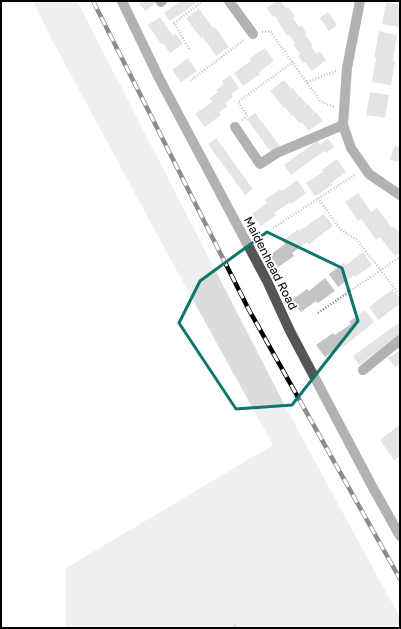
<svg xmlns="http://www.w3.org/2000/svg" width="401" height="629" viewBox="0 0 401 629" font-family="'Golos Text',sans-serif">
	<style>
		.green { fill: #dcdcdc }
		.building { fill: #c4c4c4 }
		.lines { fill: none; stroke-linecap: round; stroke-linejoin: round }
		.path { stroke: #777; stroke-width: 2.5; stroke-dasharray: 1 2; stroke-linecap: butt }
		.minor { stroke: #555; stroke-width: 10 }
		.rail-casing { stroke: #000; stroke-width: 4.5 }
		.rail { stroke: #fff; stroke-width: 3; stroke-dasharray: 9; stroke-linecap: butt }
		.marked { fill: none; stroke: #0f766e; stroke-width: 3; stroke-linejoin: round }
		.labels { text-anchor: middle; dominant-baseline: central; stroke-width: 3.5; stroke-linejoin: round; paint-order: stroke }
		.street-label { font-size: 12px; fill: #000; stroke: #fff }
	</style>
	<rect width="100%" height="100%" fill="#fff"/>
	<polygon class="green" points="33,1 77,1 284,404 388,596 400,616 400,628 66,628 66,568 273,445 172,262 52,40"/>
	<g class="building">
		<polygon points="142,1 159,1 145,11 139,3"/>
		<polygon points="180,1 199,1 170,21 164,13"/>
		<polygon points="276,1 280,1 286,8 288,7 295,16 293,18 299,27 301,25 307,34 305,35 313,45 311,46 316,54 320,51 326,60 312,71 305,62 303,63 298,56 300,54 293,44 295,43 289,35 287,36 275,16 273,17 267,8"/>
		<polygon points="386,2 400,5 400,27 382,24"/>
		<polygon points="199,9 213,28 215,27 229,47 216,56 202,36 200,37 186,18"/>
		<polygon points="328,12 337,25 329,31 320,18"/>
		<polygon points="160,17 173,36 176,34 183,44 170,53 163,43 161,44 148,25"/>
		<polygon points="379,31 397,35 393,61 395,61 391,85 372,82 376,58 374,57"/>
		<polygon points="265,48 274,61 259,72 260,74 243,86 234,73 251,61 249,59"/>
		<polygon points="188,58 197,71 181,82 172,70"/>
		<polygon points="230,75 239,88 231,94 233,97 225,103 228,106 219,112 221,115 205,127 195,114 212,102 210,98 218,92 216,90 224,84 222,81"/>
		<polygon points="284,80 291,89 293,88 299,97 300,96 307,105 308,104 315,113 316,112 323,121 308,131 302,122 300,124 293,115 292,116 285,107 284,108 270,91"/>
		<polygon points="370,92 389,95 385,118 366,115"/>
		<polygon points="255,113 280,146 271,152 247,119"/>
		<polygon points="216,138 253,189 245,195 208,144"/>
		<polygon points="328,138 334,147 326,153 324,151 291,175 284,165 317,141 320,145"/>
		<polygon points="394,146 400,147 400,162 390,160"/>
		<polygon points="337,159 346,172 331,183 332,185 315,196 306,183 323,172 322,170"/>
		<polygon points="297,180 306,193 291,204 290,202 274,213 276,215 261,226 252,214 267,203 265,200 280,189 282,191"/>
		<polygon points="358,193 371,212 377,208 392,228 394,227 400,234 400,253 395,256 380,237 376,240 361,219 358,221 345,202"/>
		<polygon points="324,214 333,226 309,244 307,242 292,253 294,256 278,267 270,255 285,244 283,241 298,229 299,231"/>
		<polygon points="363,252 372,265 355,277 354,275 338,287 329,274 344,263 346,265"/>
		<polygon points="325,278 335,291 318,303 316,301 301,312 292,300 307,289 309,291"/>
		<polygon points="393,289 400,299 400,304 378,320 369,307"/>
		<polygon points="365,310 374,322 343,347 342,345 325,357 316,345 333,333 335,335 351,324 349,322"/>
		<polygon points="400,322 400,335 359,365 353,356"/>
		<polygon points="400,350 400,363 395,367 388,358"/>
		<polygon points="398,426 400,429 400,456 394,460 380,440"/>
	</g>
	<g class="lines">
		<g class="path">
			<polyline points="262,32 270,31 320,101 334,107"/>
			<polyline points="189,49 174,23 203,1"/>
			<polyline points="190,81 244,40"/>
			<polyline points="307,82 336,71"/>
			<polyline points="242,120 247,115 238,102 293,62"/>
			<polyline points="318,198 340,229 357,240 400,295"/>
			<polyline points="273,228 356,174"/>
			<polyline points="318,313 400,257"/>
			<polyline points="232,628 236,625"/>
		</g>
		<g class="minor">
			<polyline points="122,1 159,78 267,281 290,331 373,488 400,536"/>
			<polyline points="229,1 253,34"/>
			<polyline points="360,1 347,68 343,125 351,148 369,174 400,195"/>
			<polyline points="161,2 162,1"/>
			<polyline points="235,127 260,164 277,153 343,125"/>
			<polyline points="363,370 400,340"/>
		</g>
		<g class="rail-casing">
			<polyline id="rail" points="93,1 249,310 400,579"/>
		</g>
		<use href="#rail" class="rail"/>
	</g>
	<path d="M0 0H401V629H0ZM267 232 342 268 358 321 292 405 236 409 179 323 200 281Z" fill="#fff" fill-opacity=".55" fill-rule="evenodd"/>
	<path class="marked" d="M267 232 342 268 358 321 292 405 236 409 179 323 200 281Z"/>
	<g class="labels">
		<g class="street-label">
			<text transform="translate(271 263) rotate(63)">Maidenhead Road</text>
		</g>
	</g>
	<rect width="401" height="629" fill="none" stroke="#000000" stroke-width="4"/>
</svg>
